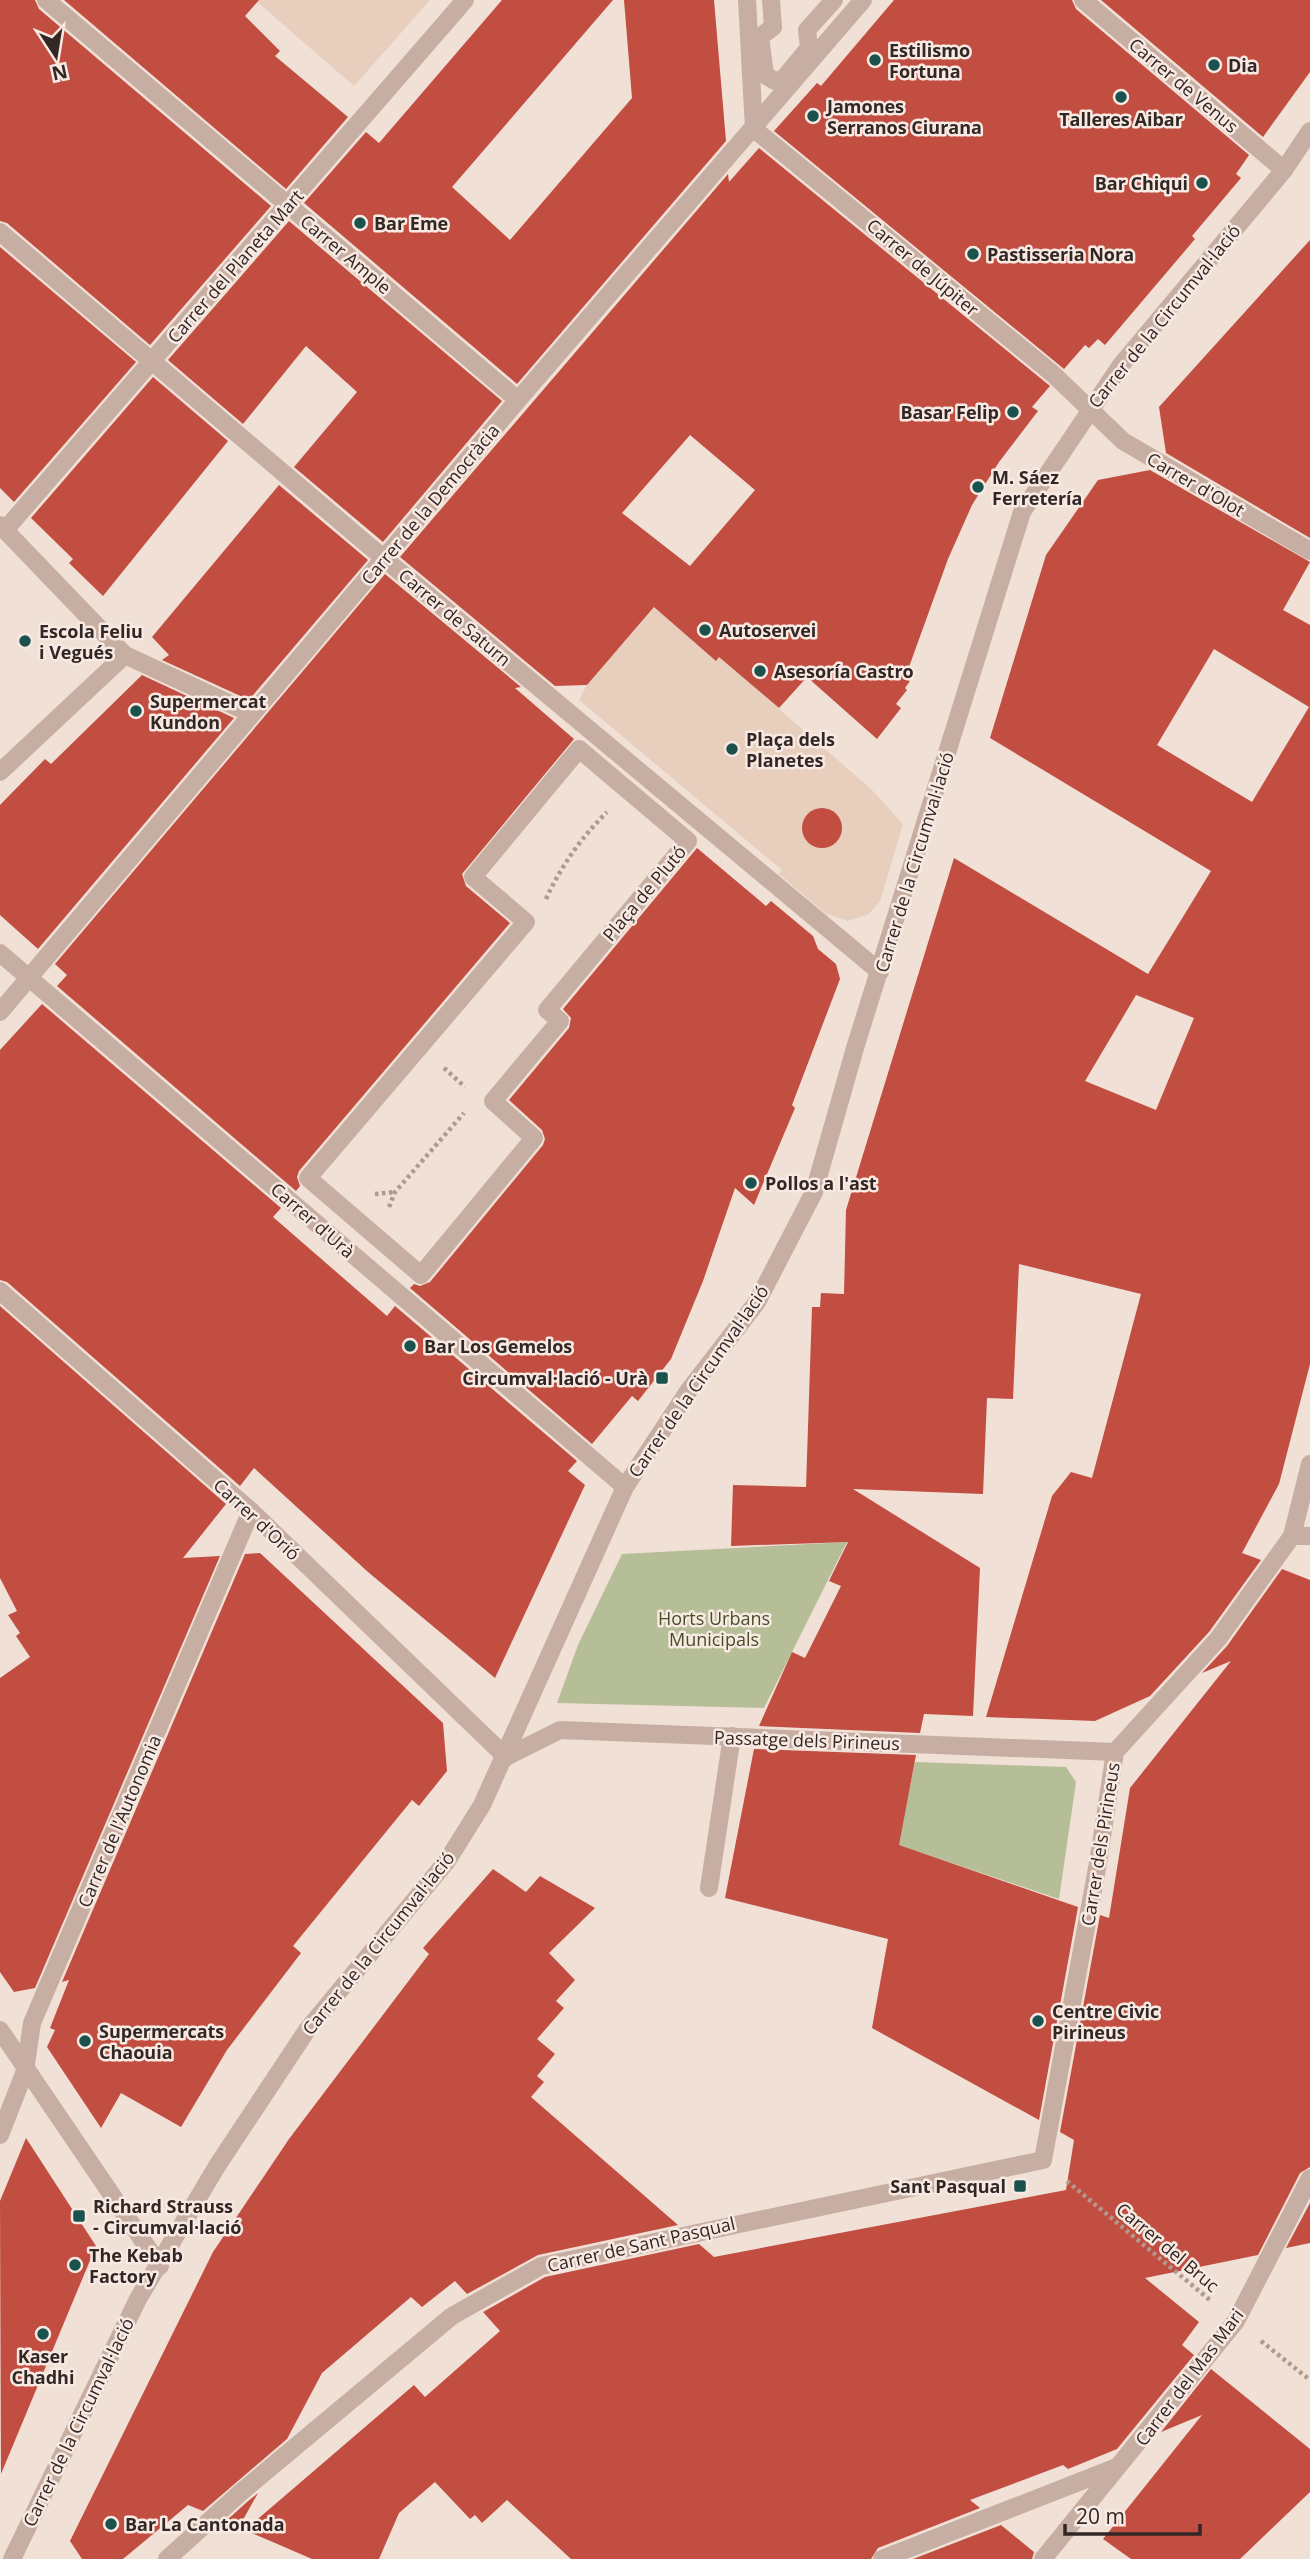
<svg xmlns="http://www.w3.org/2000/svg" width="1310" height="2559" viewBox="0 0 1310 2559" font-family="'Open Sans',sans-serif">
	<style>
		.green { fill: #b6be97 }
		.plaza { fill: #e7cebd }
		.building { fill: #c24d41; fill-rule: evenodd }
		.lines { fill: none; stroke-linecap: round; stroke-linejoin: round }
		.path { stroke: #b2988d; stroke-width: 4.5; stroke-dasharray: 3.5 3.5; stroke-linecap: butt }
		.pedestrian { stroke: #c7aea3; stroke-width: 18 }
		.minor { stroke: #c7aea3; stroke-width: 18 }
		.poi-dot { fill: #1c524d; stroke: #f8eae2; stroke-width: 2.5 }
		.labels { text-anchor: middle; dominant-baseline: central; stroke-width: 5; stroke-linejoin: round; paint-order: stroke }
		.poi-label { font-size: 18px; font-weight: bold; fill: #322725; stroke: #f8eae2; text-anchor: start }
		.street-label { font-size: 18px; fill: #322725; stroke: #f8eae2 }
		.park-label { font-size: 18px; fill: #474f29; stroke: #f8eae2 }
	</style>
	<rect width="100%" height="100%" fill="#f0e0d6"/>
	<g class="green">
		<polygon points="847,1542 764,1708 557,1703 578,1645 622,1554"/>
		<polygon points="915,1762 1066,1767 1076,1782 1059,1899 898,1845"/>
	</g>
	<g class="plaza">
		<polygon points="255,0 430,0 354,86"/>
		<polygon points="658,603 872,790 903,824 880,901 869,914 848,921 825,913 779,874 782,870 579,700 587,685"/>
	</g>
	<g class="building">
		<polygon points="0,0 35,0 39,9 271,206 150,345 7,223 0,221"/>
		<polygon points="64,0 259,0 245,16 280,51 275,56 348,117 286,189"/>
		<polygon points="502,0 613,0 452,187 510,240 632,98 624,0 714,0 726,141 517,384 304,203 366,132 379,143"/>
		<polygon points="894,0 1072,0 1076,9 1249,155 1236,174 1241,178 1192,236 1195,239 1105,345 1098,339 1089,348 1085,345 1064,369 774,131 817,83 821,86"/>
		<polygon points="1101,0 1310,0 1310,72 1263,137"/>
		<path d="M759 148 1050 386 1032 407 1038 411 999 462 972 505 948 559 905 678 910 681 905 688 907 690 896 704 901 708 877 739 807 677 779 708 719 657 716 661 654 607 587 685 555 686 400 557 728 174 729 182ZM690 435 755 490 690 566 622 513Z"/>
		<polygon points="289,221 502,401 383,542 294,467 357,392 306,346 243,424 168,360"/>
		<polygon points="1310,240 1310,538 1166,453 1159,407"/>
		<polygon points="0,247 136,362 14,502 0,488"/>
		<polygon points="153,377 228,441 103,596 69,563 73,559 31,518"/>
		<path d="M1150 470 1310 562 1283 610 1310 625V1364L1279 1484 1242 1553 1261 1560 1209 1632 1150 1696 1095 1721 986 1717 1052 1496 1071 1472 1092 1478 1141 1294 1019 1264 1013 1399 987 1398 983 1494 853 1489 980 1568 973 1716 924 1714 920 1733 759 1726 792 1652 805 1658 841 1586 829 1581 848 1542 731 1546 733 1485 806 1487 812 1307H820L821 1293 844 1294 846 1210 954 858 1148 974 1211 871 990 738 1046 555 1098 480ZM1214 649 1309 707 1252 802 1157 745ZM1136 995 1194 1018 1156 1110 1085 1081Z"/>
		<polygon points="279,485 368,560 249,700 162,660 169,655 152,637"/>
		<polygon points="385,574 521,687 515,688 574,739 462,874 466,886 510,923 299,1171 297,1177 300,1186 296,1191 57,986 67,975 55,964"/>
		<polygon points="142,675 234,718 38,949 0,915 0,805 45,759 51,764"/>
		<circle cx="822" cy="828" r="20"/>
		<polygon points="697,848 766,906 771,901 813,936 818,949 836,964 840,979 792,1105 795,1108 754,1205 735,1188 703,1281 671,1359 638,1401 632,1396 592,1444 410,1288 414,1284 420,1286 430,1282 543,1145 545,1139 542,1130 509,1100 569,1028 571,1018 563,1009"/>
		<polygon points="42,1004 281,1208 273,1217 387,1316 395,1306 577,1461 568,1471 585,1485 495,1678 368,1572 254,1468 240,1486 7,1282 0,1280 0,1050"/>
		<polygon points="0,1306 226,1504 183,1558 220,1556 35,1988 14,1992 0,1972 0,1678 30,1657 16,1636 20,1633 8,1615 17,1611 0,1578"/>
		<polygon points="260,1553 443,1723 447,1771 419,1806 412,1800 293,1946 301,1953 227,2050 181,2127 121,2093 101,2128 47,2047 55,2030 50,2028 69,1980 62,1982 245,1554"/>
		<polygon points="1282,1569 1310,1580 1310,2167 1300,2173 1258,2255 1145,2278 1199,2322 1182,2345 1194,2355 1117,2449 1068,2469 1063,2465 970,2500 980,2508 878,2548 871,2559 571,2559 507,2500 482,2523 475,2515 470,2519 435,2482 399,2513 379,2559 312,2559 245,2530 414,2385 425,2397 500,2331 483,2312 545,2277 699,2244 714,2257 1066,2190 1074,2140 1060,2132 1100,1915 1109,1918 1130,1788 1231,1661 1202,1673 1227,1646"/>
		<polygon points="754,1749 916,1755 899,1845 1078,1907 1039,2120 872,2028 888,1939 725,1898"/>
		<polygon points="493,1869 526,1892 540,1876 595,1908 549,1953 575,1980 556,2001 564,2008 537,2039 555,2054 537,2076 544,2082 531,2097 678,2225 538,2255 467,2294 455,2281 422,2307 411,2297 322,2373 287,2439 203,2511 188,2505 123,2559 82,2559 70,2541 213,2252 289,2139 429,1954 423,1948"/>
		<polygon points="26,2138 96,2246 1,2474 0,2201"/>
		<polygon points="1310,2203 1310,2243 1286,2248"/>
		<polygon points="1211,2369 1310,2449 1310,2492 1240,2559 1131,2559 1103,2539 1202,2415 1161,2432"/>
		<polygon points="258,2493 239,2527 226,2521 247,2502"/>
		<polygon points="1001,2525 1034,2552 1032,2559 913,2559"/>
	</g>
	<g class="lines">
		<g class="path">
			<path d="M546 899C561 866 581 838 607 812"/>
			<polyline points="444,1068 465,1087"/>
			<polyline points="375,1194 395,1192"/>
			<polyline points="389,1207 395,1192 464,1113"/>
			<polyline points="1067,2181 1211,2301"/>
			<polyline points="1261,2341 1310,2380"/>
		</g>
		<g class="pedestrian">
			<polyline points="771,0 773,27 760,37 765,75 775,81 783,79 809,48 807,30 834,0"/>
			<polygon points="579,749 688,841 547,1010 560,1021 493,1101 534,1138 421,1275 308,1178 526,922 473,877"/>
			<polyline points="709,1888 732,1736"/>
		</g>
		<g class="minor">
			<polyline points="46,0 518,400"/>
			<polyline points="747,0 754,129 1053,374 1123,441 1310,551"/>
			<polyline points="1083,0 1284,170"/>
			<polyline points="0,232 368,545 880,972"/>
			<polyline points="0,525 125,655 252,714"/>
			<polyline points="5,530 465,0"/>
			<polyline points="0,772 125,655"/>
			<polyline points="0,953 625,1487"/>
			<polyline points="0,1012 518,400 863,0"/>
			<polyline points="0,1291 251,1511 506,1757"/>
			<polyline points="1292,1536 1310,1536"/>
			<polyline points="506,1757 560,1730 1115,1752"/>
			<polyline points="0,2030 160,2266"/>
			<polyline points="0,2135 25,2071 32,2023 251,1511"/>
			<polyline points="12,2559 138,2299 217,2166 307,2030 447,1861 482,1805 625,1487 689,1390 757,1302 814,1192 855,1048 1022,512 1121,365 1284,170 1310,131"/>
			<polyline points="167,2559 240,2493 452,2316 541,2266 1043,2160 1098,1863 1115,1752 1218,1639 1292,1536 1310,1464"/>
			<polyline points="882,2559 1117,2467"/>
			<polyline points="1043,2559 1236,2321 1310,2178"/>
		</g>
	</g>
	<g class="poi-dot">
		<circle cx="875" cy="60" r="7"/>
		<circle cx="1214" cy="65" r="7"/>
		<circle cx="1121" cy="97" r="7"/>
		<circle cx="813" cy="116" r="7"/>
		<circle cx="1202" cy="183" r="7"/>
		<circle cx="360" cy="223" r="7"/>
		<circle cx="973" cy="254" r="7"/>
		<circle cx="1013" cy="412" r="7"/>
		<circle cx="978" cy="487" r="7"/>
		<circle cx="705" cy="630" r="7"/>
		<circle cx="25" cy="641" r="7"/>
		<circle cx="760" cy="671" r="7"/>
		<circle cx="136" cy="711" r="7"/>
		<circle cx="732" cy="749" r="7"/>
		<circle cx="751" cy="1183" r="7"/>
		<circle cx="410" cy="1346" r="7"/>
		<rect x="655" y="1371" width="14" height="14" rx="3.5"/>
		<circle cx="1038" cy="2021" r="7"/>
		<circle cx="85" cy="2041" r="7"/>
		<rect x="1013" y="2179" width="14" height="14" rx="3.5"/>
		<rect x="72" y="2209" width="14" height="14" rx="3.5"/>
		<circle cx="75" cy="2265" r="7"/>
		<circle cx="43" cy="2334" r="7"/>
		<circle cx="111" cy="2524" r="7"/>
	</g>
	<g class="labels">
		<g class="poi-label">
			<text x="889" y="50">Estilismo<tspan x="889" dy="21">Fortuna</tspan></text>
			<text x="1228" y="65">Dia</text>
			<text x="827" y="106">Jamones<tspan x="827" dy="21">Serranos Ciurana</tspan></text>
			<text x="1121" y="119" text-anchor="middle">Talleres Aibar</text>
			<text x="1188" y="183" text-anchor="end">Bar Chiqui</text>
			<text x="374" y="223">Bar Eme</text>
			<text x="987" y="254">Pastisseria Nora</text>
			<text x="999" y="412" text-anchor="end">Basar Felip</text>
			<text x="992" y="477">M. Sáez<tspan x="992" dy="21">Ferretería</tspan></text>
			<text x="719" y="630">Autoservei</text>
			<text x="39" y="631">Escola Feliu<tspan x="39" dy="21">i Vegués</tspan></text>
			<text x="774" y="671">Asesoría Castro</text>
			<text x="150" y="701">Supermercat<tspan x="150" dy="21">Kundon</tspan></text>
			<text x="746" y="739">Plaça dels<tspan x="746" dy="21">Planetes</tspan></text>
			<text x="765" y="1183">Pollos a l'ast</text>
			<text x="424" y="1346">Bar Los Gemelos</text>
			<text x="648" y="1378" text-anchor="end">Circumval·lació - Urà</text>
			<text x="1052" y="2011">Centre Civic<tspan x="1052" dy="21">Pirineus</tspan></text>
			<text x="99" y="2031">Supermercats<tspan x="99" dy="21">Chaouia</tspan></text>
			<text x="1006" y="2186" text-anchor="end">Sant Pasqual</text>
			<text x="93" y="2206">Richard Strauss<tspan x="93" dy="21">- Circumval·lació</tspan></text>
			<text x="89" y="2255">The Kebab<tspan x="89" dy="21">Factory</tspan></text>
			<text x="43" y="2356" text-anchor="middle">Kaser<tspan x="43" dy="21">Chadhi</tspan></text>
			<text x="125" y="2524">Bar La Cantonada</text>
		</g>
		<g class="street-label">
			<text transform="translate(1184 85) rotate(40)">Carrer de Venus</text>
			<text transform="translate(346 254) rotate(40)">Carrer Ample</text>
			<text transform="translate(235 266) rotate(-49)">Carrer del Planeta Mart</text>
			<text transform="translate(923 267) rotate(40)">Carrer de Júpiter</text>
			<text transform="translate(1164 316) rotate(-51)">Carrer de la Circumval·lació</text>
			<text transform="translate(1196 484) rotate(30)">Carrer d'Olot</text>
			<text transform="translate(430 504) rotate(-50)">Carrer de la Democràcia</text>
			<text transform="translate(455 617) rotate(40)">Carrer de Saturn</text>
			<text transform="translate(914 862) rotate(-73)">Carrer de la Circumval·lació</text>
			<text transform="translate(644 893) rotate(-50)">Plaça de Plutó</text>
			<text transform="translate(313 1220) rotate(41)">Carrer d'Urà</text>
			<text transform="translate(698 1381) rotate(-55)">Carrer de la Circumval·lació</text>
			<text transform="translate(257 1519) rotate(43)">Carrer d'Orió</text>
			<text transform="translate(807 1740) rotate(2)">Passatge dels Pirineus</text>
			<text transform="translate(119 1821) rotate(-67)">Carrer de l'Autonomia</text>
			<text transform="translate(1100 1844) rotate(-81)">Carrer dels Pirineus</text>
			<text transform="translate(378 1943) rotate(-51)">Carrer de la Circumval·lació</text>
			<text transform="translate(641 2244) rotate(-13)">Carrer de Sant Pasqual</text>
			<text transform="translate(1168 2247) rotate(40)">Carrer del Bruc</text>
			<text transform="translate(1189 2377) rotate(-53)">Carrer del Mas Mari</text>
			<text transform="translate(78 2422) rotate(-64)">Carrer de la Circumval·lació</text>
		</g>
		<g class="park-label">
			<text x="714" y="1618">Horts Urbans<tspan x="714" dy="21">Municipals</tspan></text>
		</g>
	</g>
	<g transform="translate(56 56) rotate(168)" stroke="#f8eae2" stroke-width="5" paint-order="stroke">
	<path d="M0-5L12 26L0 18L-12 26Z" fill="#322725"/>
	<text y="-10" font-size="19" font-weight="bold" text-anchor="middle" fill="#322725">N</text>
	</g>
	<path d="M1065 2524v10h135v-10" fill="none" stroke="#322725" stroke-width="3.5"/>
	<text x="1076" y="2524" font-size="21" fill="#322725" stroke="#f8eae2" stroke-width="5" paint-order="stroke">20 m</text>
</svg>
